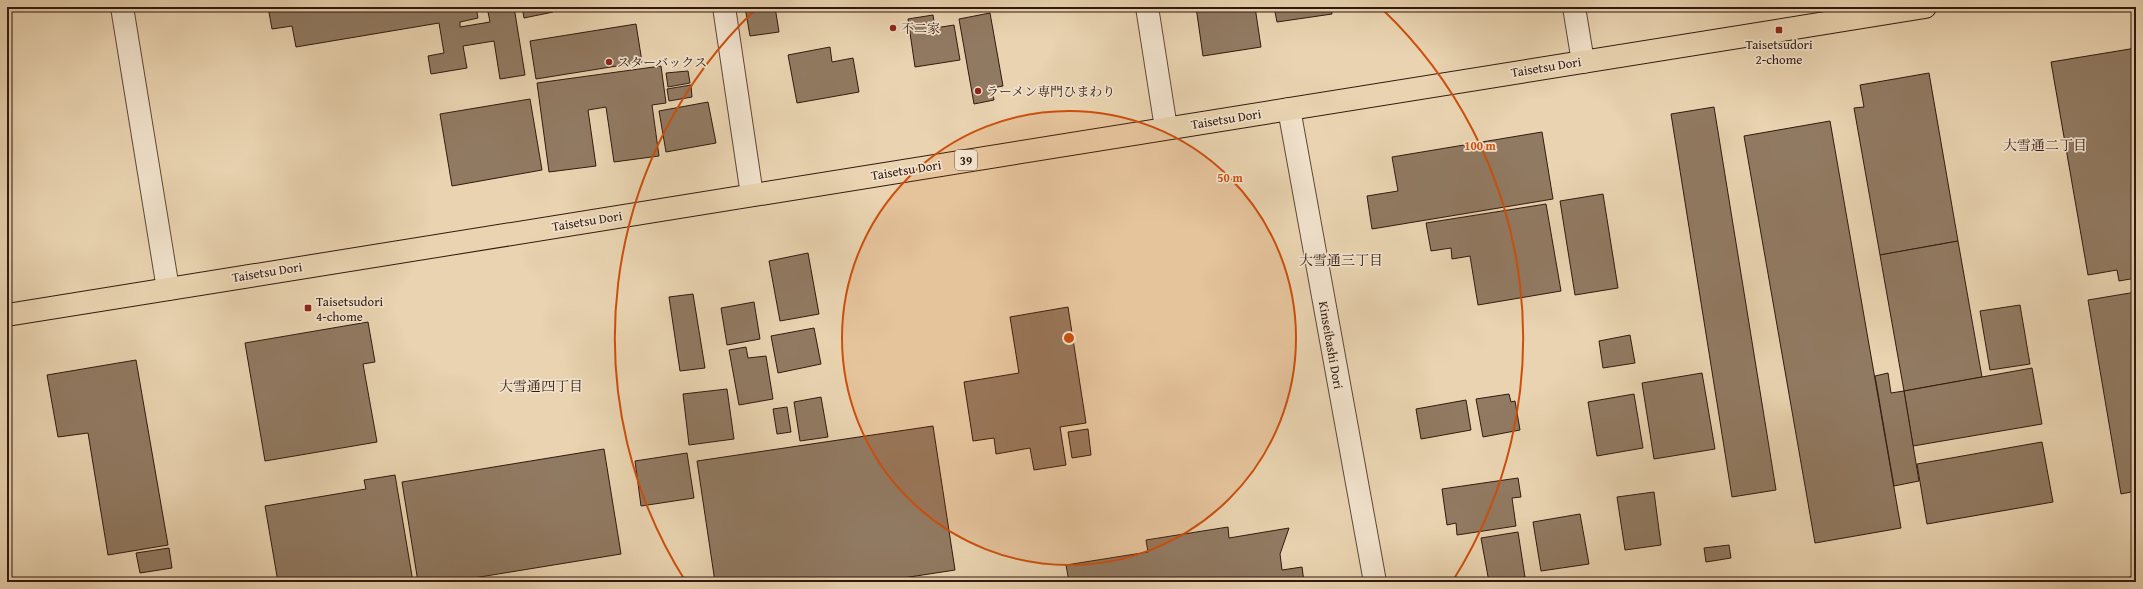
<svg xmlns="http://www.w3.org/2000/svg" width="2143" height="589" viewBox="0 0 2143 589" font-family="'Gentium Book Plus','Noto Serif JP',serif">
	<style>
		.building { fill: #917a62; stroke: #31190e }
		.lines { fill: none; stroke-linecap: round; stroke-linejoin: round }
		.minor-casing { stroke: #5f4836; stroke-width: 24 }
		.highway-casing { stroke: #31190e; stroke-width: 24 }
		.minor { stroke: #f1e2cc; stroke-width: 22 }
		.highway { stroke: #e9d3b0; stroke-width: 22 }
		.rail-casing { stroke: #31190e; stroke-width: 4.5 }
		.rail { stroke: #f1e2cc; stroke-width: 3; stroke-dasharray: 9; stroke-linecap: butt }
		.ring { fill: none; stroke: #cd4f0c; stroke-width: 2 }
		.poi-dot { fill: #8f2418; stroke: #f1e2cc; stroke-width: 1.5 }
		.labels { text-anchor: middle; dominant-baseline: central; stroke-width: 3.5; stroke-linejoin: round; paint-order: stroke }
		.shield { fill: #f1e2cc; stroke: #6b5547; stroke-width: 1 }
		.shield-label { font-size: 12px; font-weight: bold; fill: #31190e }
		.poi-label { font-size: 13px; fill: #31190e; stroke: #f1e2cc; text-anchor: start }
		.street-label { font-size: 13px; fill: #31190e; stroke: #f1e2cc }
		.neighbourhood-label { font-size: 14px; fill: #31190e; stroke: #f1e2cc }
		.centre { fill: #cd4f0c; stroke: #f1e2cc; stroke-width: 2 }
		.ring-label { font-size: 12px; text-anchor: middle; font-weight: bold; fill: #cd4f0c; stroke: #f1e2cc; stroke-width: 3.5; stroke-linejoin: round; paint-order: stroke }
	</style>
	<rect width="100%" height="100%" fill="#e9d3b0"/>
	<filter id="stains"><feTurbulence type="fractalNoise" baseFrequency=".005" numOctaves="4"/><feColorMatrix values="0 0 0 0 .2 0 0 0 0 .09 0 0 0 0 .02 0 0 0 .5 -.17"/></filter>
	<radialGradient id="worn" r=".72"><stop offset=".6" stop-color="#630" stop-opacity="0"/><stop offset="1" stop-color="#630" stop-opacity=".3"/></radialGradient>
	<g class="building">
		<polygon points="268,7 476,7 478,18 460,22 460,27 490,22 487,7 514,7 525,75 500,79 494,41 463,46 467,68 431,74 428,56 444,53 439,23 296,47 292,26 272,29"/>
		<polygon points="522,7 552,7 553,12 524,18"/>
		<polygon points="745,7 775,7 779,32 750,36"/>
		<polygon points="1196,7 1255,7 1261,47 1203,56"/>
		<polygon points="1274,7 1331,7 1332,14 1277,22"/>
		<polygon points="990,13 1003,86 992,88 994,100 974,104 959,19"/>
		<polygon points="933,15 935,28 954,25 960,60 915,67 908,19"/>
		<polygon points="636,24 642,62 536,79 530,41"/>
		<polygon points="830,47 832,62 853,58 859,92 797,103 788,55"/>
		<polygon points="2136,48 2136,278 2119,281 2117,270 2088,275 2051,62"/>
		<polygon points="661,66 666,103 652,105 659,156 614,162 606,107 588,110 596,166 549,172 537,83"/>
		<polygon points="688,71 690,83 668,87 666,73"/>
		<polygon points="1929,73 1958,241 1880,255 1854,108 1864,107 1860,85"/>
		<polygon points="691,85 692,97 669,101 667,89"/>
		<polygon points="530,99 542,170 452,186 440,114"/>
		<polygon points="708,102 716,143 666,152 659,111"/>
		<polygon points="1714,107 1776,490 1732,497 1671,114"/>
		<polygon points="1830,121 1901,528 1815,543 1744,136"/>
		<polygon points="1542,132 1553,199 1372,229 1367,196 1398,191 1392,157"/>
		<polygon points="1603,194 1618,288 1575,295 1560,201"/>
		<polygon points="1546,204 1561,291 1478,305 1470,256 1452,259 1451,248 1431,251 1426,223"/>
		<polygon points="1958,241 1982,377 1904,391 1880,255"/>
		<polygon points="808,253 819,314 780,321 769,261"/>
		<polygon points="2136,292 2136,491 2121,494 2088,300"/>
		<polygon points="693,294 705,368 680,371 669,297"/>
		<polygon points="754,302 760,339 727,345 721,308"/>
		<polygon points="2020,305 2030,364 1990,370 1980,311"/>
		<polygon points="1068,307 1086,423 1060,427 1066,465 1034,470 1030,448 996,454 994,438 973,441 964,382 1019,373 1010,317"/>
		<polygon points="368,322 375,362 363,364 377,442 265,461 245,343"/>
		<polygon points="814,328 821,364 778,373 771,336"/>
		<polygon points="1630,335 1635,363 1603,368 1599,341"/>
		<polygon points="746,347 748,358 766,356 773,399 739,405 729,350"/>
		<polygon points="136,360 168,545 108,555 88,433 58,437 47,375"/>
		<polygon points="2032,368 2042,424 1913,446 1904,391"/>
		<polygon points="1702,373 1715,449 1654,459 1642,383"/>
		<polygon points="1888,373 1891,393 1904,391 1919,481 1894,486 1875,376"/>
		<polygon points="727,389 734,439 689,445 683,394"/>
		<polygon points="1509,394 1511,402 1515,401 1520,430 1483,437 1476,399"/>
		<polygon points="1634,394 1643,448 1597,456 1588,402"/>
		<polygon points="821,397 828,437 800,441 794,402"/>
		<polygon points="1466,400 1471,430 1421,439 1416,409"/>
		<polygon points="787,407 791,432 777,434 773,409"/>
		<polygon points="933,426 955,570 877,582 715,582 697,461"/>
		<polygon points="1088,429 1091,455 1072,458 1068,432"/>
		<polygon points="2042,442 2053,502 1927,524 1917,464"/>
		<polygon points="604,449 621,554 449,582 418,582 402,482"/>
		<polygon points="687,453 694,498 641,506 635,461"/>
		<polygon points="395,475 413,582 278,582 265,506 366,489 364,480"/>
		<polygon points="1518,478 1521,497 1512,498 1516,526 1457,535 1456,523 1447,525 1442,489"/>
		<polygon points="1654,492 1661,545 1625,550 1617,497"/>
		<polygon points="1580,514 1589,564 1541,571 1533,522"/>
		<polygon points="1228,527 1229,538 1289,528 1280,554 1282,570 1302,567 1304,582 1069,582 1066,565 1148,552 1146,540"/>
		<polygon points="1518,532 1525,577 1489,582 1481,538"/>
		<polygon points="1729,545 1731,558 1706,562 1704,548"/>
		<polygon points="169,548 172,568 140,573 136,553"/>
	</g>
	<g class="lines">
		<g class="minor-casing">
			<g id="minor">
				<polyline points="122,7 168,289"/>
				<polyline points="724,7 752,195"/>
				<polyline points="1147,7 1166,128"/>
				<polyline points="1574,7 1583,62"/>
				<polyline points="1289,109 1375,582"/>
			</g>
		</g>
		<g class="highway-casing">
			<polyline id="highway" points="7,315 1925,7"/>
		</g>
		<use href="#minor" class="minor"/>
		<use href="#highway" class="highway"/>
		<g class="rail-casing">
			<polyline id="rail" points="2110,582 2136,578"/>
		</g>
		<use href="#rail" class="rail"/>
	</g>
	<circle cx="1069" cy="338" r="227" fill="#cd4f0c" fill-opacity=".12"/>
	<g class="ring">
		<circle cx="1069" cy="338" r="227"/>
		<path d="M686 582A454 454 0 0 1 756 9M1382 9A454 454 0 0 1 1452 582"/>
	</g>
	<g class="poi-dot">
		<circle cx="893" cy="28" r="4"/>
		<rect x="1775" y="26" width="8" height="8" rx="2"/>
		<circle cx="609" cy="62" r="4"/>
		<circle cx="978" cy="91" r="4"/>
		<rect x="304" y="304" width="8" height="8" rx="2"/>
	</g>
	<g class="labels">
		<rect class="shield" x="955" y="150" width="22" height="20" rx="3"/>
		<g class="shield-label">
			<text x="966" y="160">39</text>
		</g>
		<g class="poi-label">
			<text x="901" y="28">不二家</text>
			<text x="1779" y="44" text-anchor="middle">Taisetsudori<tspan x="1779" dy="15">2-chome</tspan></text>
			<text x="617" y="62">スターバックス</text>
			<text x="986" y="91">ラーメン専門ひまわり</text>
			<text x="316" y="301">Taisetsudori<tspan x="316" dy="15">4-chome</tspan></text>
		</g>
		<g class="street-label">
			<text transform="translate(1546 67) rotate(-9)">Taisetsu Dori</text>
			<text transform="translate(1226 119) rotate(-9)">Taisetsu Dori</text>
			<text transform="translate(906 170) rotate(-9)">Taisetsu Dori</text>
			<text transform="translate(587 221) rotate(-9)">Taisetsu Dori</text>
			<text transform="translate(267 272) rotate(-9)">Taisetsu Dori</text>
			<text transform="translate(1331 345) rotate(80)">Kinseibashi Dori</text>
		</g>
		<g class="neighbourhood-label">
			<text x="2045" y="145">大雪通二丁目</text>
			<text x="1341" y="260">大雪通三丁目</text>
			<text x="541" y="386">大雪通四丁目</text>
		</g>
	</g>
	<circle cx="1069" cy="338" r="6" class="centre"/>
	<g class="ring-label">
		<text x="1480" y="150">100 m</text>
		<text x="1230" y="182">50 m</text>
	</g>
	<rect width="2143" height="589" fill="none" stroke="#e9d3b0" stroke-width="24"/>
	<rect x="8" y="8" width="2127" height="573" fill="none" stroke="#31190e" stroke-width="2"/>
	<rect x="12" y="12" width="2119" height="565" fill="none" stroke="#31190e"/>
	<rect width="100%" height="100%" filter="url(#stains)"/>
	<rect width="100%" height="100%" fill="url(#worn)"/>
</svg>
